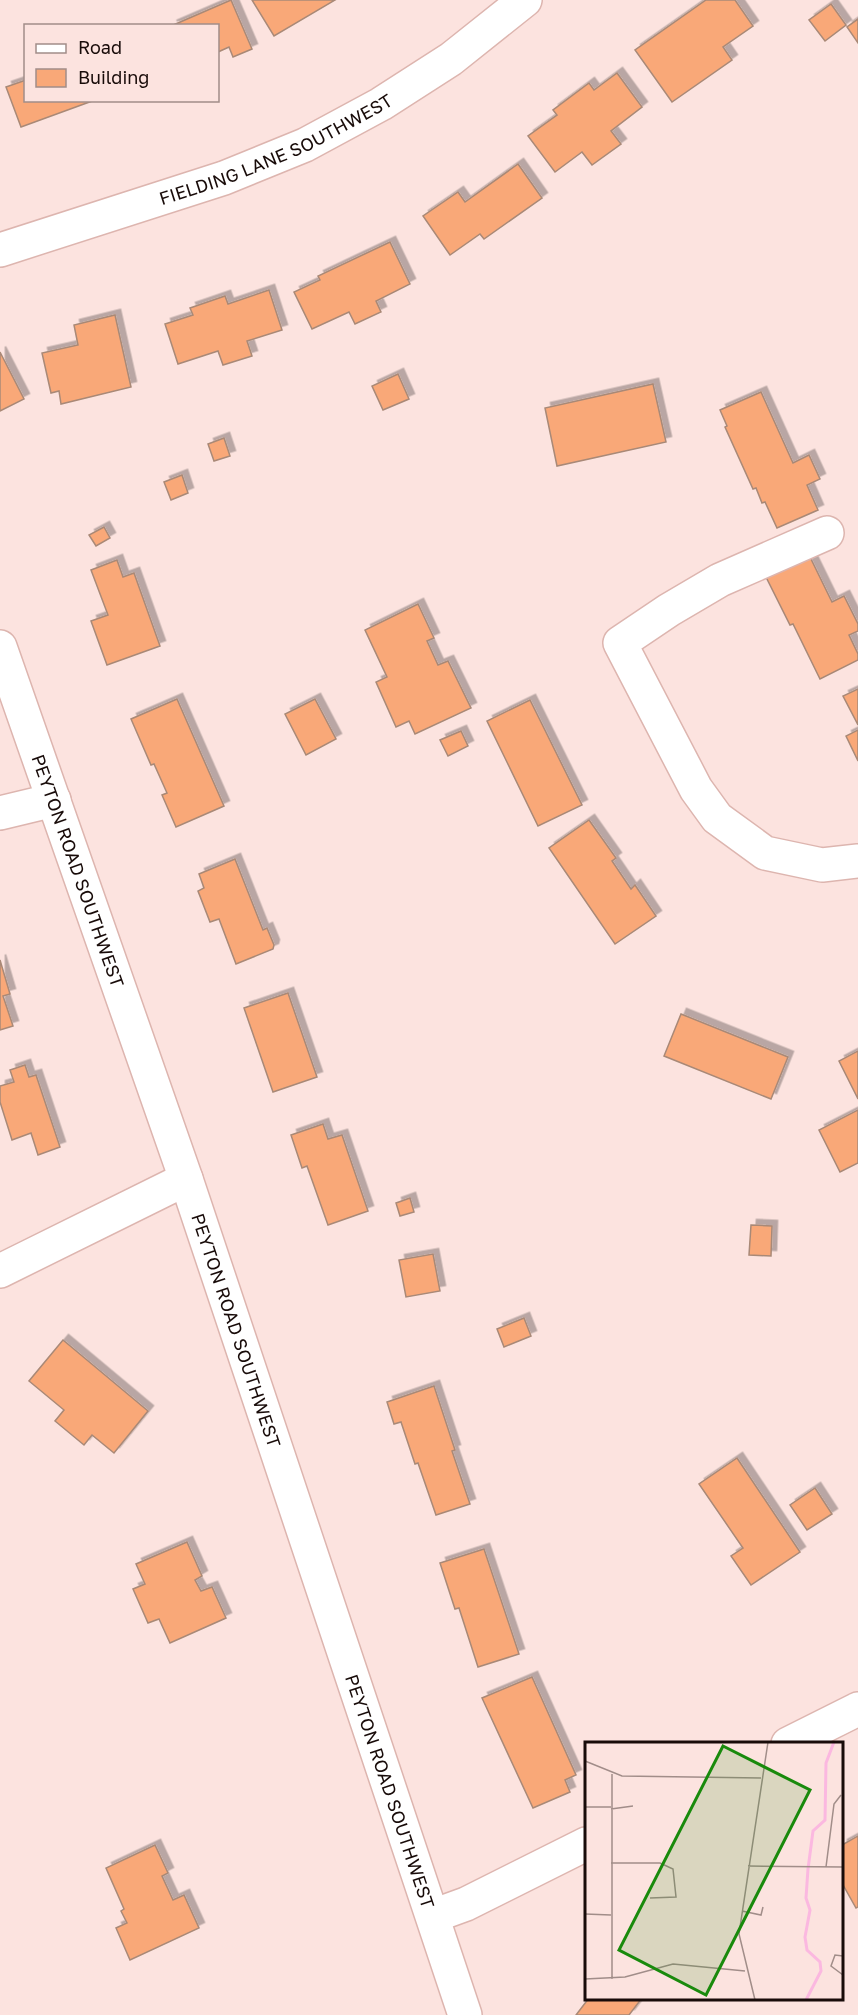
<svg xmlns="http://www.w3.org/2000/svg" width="858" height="2015" viewBox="0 0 858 2015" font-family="'Golos Text',sans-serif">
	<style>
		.building { fill: #f9a878; stroke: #a98977; stroke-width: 1.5; filter: url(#shadow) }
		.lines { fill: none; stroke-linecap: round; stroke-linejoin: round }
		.minor-casing { stroke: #ddb5af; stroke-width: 36 }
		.minor { stroke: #fff; stroke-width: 33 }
		.labels { text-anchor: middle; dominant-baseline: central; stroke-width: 6; stroke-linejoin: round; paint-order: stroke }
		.street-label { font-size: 18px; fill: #180b09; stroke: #fce3df }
		.inset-river { fill: none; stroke: #fbb8e0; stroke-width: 3 }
		.inset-road { fill: none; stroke: #a18d89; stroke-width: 1.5 }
		.view { fill: #198a0c; fill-opacity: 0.15; stroke: #198a0c; stroke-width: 3 }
		.inset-edge { fill: none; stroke: #180b09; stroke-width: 3 }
	</style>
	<defs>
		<filter id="shadow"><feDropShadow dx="5.5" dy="-5.5" stdDeviation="0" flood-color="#0004"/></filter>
	</defs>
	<rect width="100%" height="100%" fill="#fce3df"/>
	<g class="building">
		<polygon points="231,0 252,49 233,57 229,47 218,52 218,26 171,26"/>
		<polygon points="252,0 335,0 274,36"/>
		<polygon points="706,0 735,0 753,26 723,47 732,60 672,102 635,50"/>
		<polygon points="831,4 846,25 825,41 809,20"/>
		<polygon points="858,19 858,43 847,27"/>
		<polygon points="617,73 642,107 611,131 621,144 592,165 582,152 555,172 528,136 557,115 553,110 589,83 594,90"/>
		<polygon points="26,80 26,100 95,100 21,127 6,87"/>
		<polygon points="518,164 542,198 484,239 480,234 450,255 423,216 458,192 465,202"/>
		<polygon points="390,242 410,284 376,301 381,312 355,324 349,312 312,329 294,292 320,280 318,276"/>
		<polygon points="269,290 282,330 247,341 252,356 223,365 218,351 178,364 165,324 193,315 190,308 225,296 228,304"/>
		<polygon points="115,315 131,387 61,404 59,391 51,393 42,353 78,345 74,325"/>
		<polygon points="0,352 24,399 0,411"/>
		<polygon points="398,374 409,399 383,410 372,386"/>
		<polygon points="653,384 666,442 557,466 545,408"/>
		<polygon points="761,392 793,463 809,455 820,479 807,485 818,510 777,528 765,502 762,503 756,488 753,489 725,427 727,426 720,410"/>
		<polygon points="224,438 230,456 214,461 208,444"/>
		<polygon points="182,475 188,493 171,500 164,482"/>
		<polygon points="104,527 110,538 96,546 89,535"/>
		<polygon points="809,555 832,602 844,596 858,624 858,631 849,635 858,654 858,660 820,679 793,624 790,625 766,577"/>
		<polygon points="117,560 123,577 134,573 160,646 107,665 91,621 108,615 91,570"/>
		<polygon points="418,604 434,638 427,641 438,665 448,661 471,708 415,734 409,721 396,727 376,682 387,677 365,630"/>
		<polygon points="858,689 858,725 843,696"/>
		<polygon points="177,699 224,806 176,827 162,795 167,793 154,764 151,765 131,719"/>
		<polygon points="315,699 336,739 306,755 285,714"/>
		<polygon points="530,700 582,805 538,826 487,721"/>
		<polygon points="858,730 858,761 846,736"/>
		<polygon points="461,731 468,746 448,756 440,740"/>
		<polygon points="589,820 616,858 612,861 631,889 635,885 656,916 615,944 549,848"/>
		<polygon points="235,859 263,930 267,928 274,945 273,949 236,964 219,919 210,922 198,891 204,888 199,874"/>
		<polygon points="0,960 10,994 3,996 13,1026 0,1030"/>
		<polygon points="288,993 317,1077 273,1092 244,1008"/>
		<polygon points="681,1014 788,1057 771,1099 664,1056"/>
		<polygon points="858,1051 858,1099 839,1061"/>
		<polygon points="25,1065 29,1077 36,1075 60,1147 38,1155 31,1133 12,1140 0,1102 0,1086 14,1082 10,1070"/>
		<polygon points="858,1110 858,1163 840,1172 819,1130"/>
		<polygon points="323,1124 328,1139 342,1135 368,1211 328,1225 307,1166 302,1168 291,1135"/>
		<polygon points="410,1198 414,1212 400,1216 396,1203"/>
		<polygon points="751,1225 772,1226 771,1256 749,1255"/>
		<polygon points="433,1254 440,1291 406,1297 399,1260"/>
		<polygon points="524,1318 531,1336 504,1347 497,1329"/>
		<polygon points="63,1340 148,1411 114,1453 92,1435 84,1445 55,1421 64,1410 29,1381"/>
		<polygon points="434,1386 455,1450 452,1451 470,1504 436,1515 418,1463 415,1464 401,1422 394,1424 387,1402"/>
		<polygon points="737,1458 800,1552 751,1585 731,1556 743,1548 699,1484"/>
		<polygon points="815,1488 832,1514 807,1530 790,1505"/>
		<polygon points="187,1542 202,1576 195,1580 201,1591 212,1587 226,1618 170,1643 159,1619 148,1623 133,1589 145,1584 136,1564"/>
		<polygon points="484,1549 519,1654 478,1667 459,1608 455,1609 440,1563"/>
		<polygon points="532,1677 576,1775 565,1780 570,1792 533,1808 482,1698"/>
		<polygon points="858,1836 858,1907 856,1908 842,1883 842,1845"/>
		<polygon points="155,1845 168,1873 162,1876 173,1900 184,1895 199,1928 130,1960 116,1928 127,1923 121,1911 124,1909 106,1868"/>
		<polygon points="589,1998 642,1998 629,2015 576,2015"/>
	</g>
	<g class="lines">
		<g class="minor-casing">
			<g id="minor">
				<path id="s1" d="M0 250 224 178 305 145 381 104 451 59 525 0"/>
				<polyline points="827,533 720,580 669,610 620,643 696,789 717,818 765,853 822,865 858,861"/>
				<path id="s2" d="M0 647 186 1179 465 2015"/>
				<polyline points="0,813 54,800"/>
				<polyline points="0,1271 186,1179"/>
				<polyline points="788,1744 858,1709"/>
				<polyline points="433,1916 466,1904 586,1844"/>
			</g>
		</g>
		<use href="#minor" class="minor"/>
	</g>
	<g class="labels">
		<g class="street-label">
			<text stroke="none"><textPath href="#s1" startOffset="294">FIELDING LANE SOUTHWEST</textPath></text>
			<text stroke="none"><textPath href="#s2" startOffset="237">PEYTON ROAD SOUTHWEST</textPath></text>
			<text stroke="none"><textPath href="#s2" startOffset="723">PEYTON ROAD SOUTHWEST</textPath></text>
			<text stroke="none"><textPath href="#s2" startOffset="1209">PEYTON ROAD SOUTHWEST</textPath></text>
		</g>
	</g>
	<g transform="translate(585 1742)">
		<rect width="258" height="258" fill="#fce3df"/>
		<path class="inset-river" d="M221 258 236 229 235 220 222 208 220 195 225 168 221 156 223 127 228 89 240 78 241 21 249 0"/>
		<path class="inset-road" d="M0 19 37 34 176 36M0 65H26M26 67 48 64M26 121H75L88 127 91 155 65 156M163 124 258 125M241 125 249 62 256 53M157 169 176 173 178 165M0 172 26 173M258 214 250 213 246 224 258 233M0 237 40 235 88 222 160 229M27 237V32M170 258 154 192 183 0"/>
		<path class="view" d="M138 4 225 48 121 253 34 208Z"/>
		<rect width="258" height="258" class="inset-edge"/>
	</g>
	<rect x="24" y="24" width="195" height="78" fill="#fce3df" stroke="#a18d89" stroke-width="1.5"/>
	<rect x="36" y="44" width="30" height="9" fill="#ffffff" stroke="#a18d89" stroke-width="1.5"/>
	<text x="78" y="54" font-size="18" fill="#180b09">Road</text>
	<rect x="36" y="69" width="30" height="18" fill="#f9a878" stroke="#a18d89" stroke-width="1.5"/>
	<text x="78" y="84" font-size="18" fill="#180b09">Building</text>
</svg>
